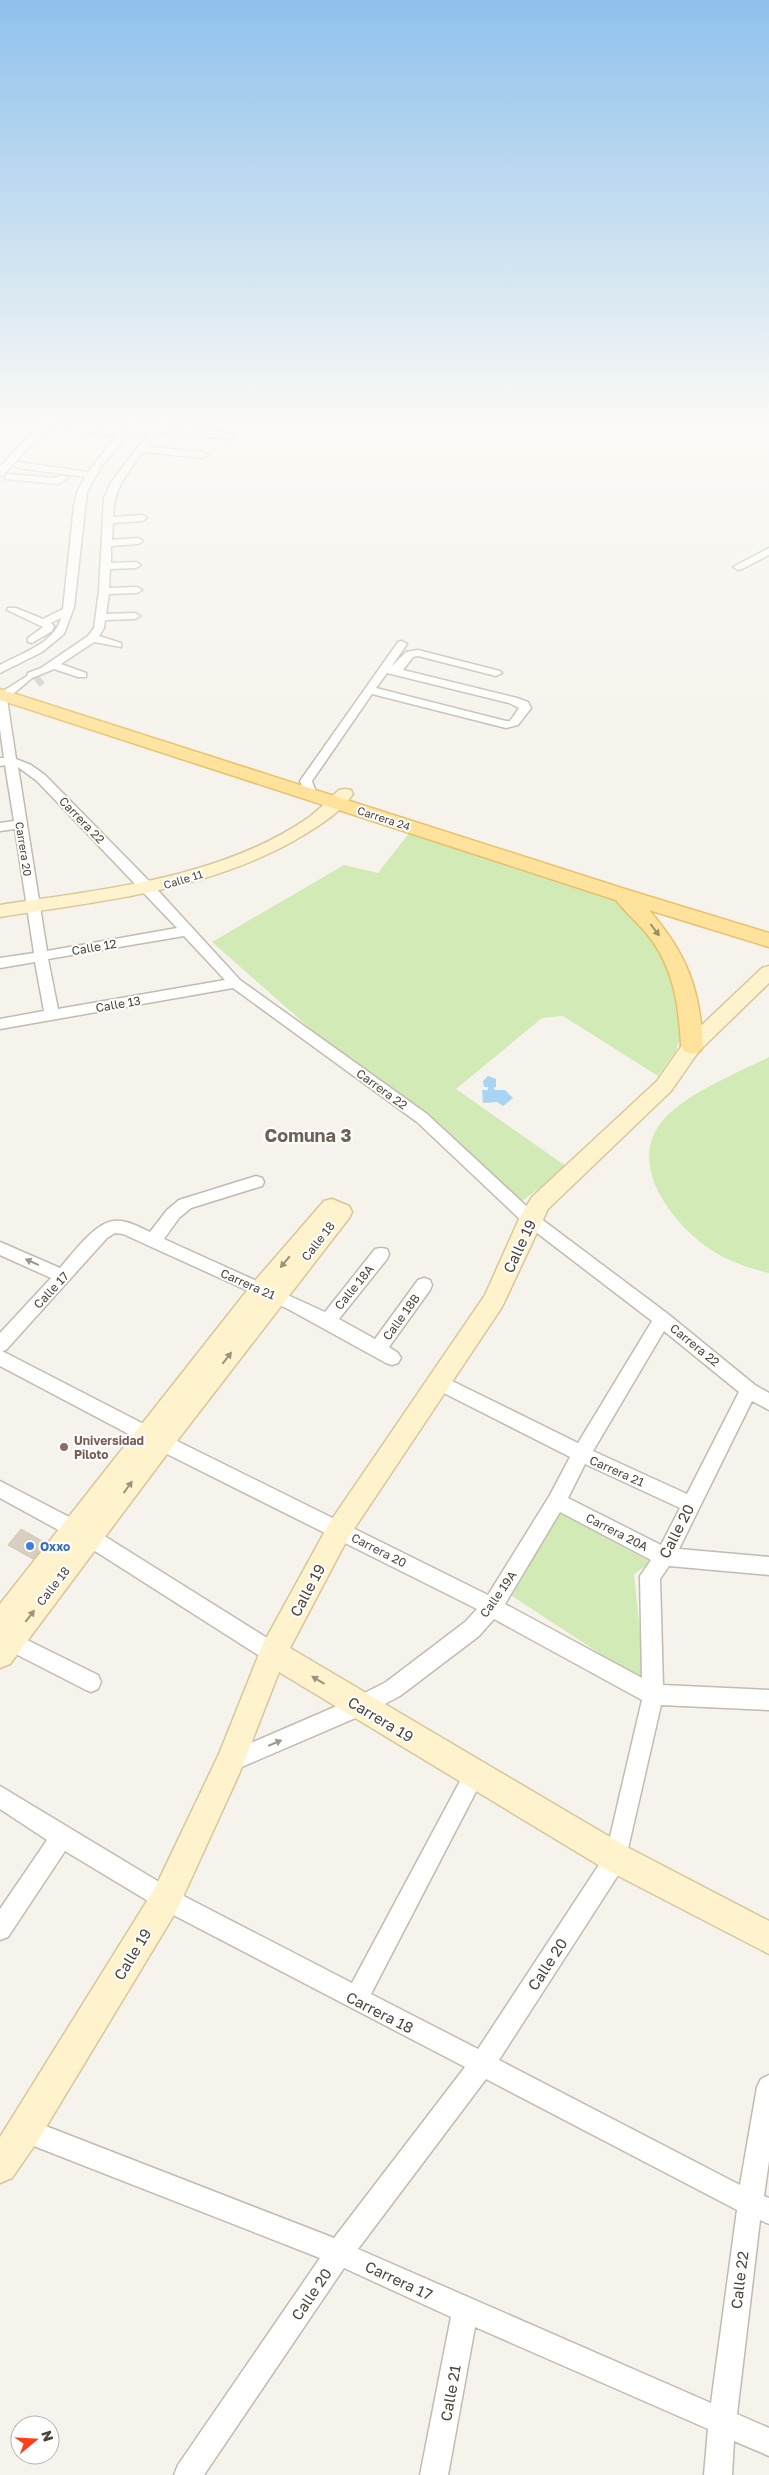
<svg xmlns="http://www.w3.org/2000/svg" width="769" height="2475" viewBox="0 0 769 2475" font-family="'Golos Text',sans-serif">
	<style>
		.green { fill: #d2eab5 }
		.water { fill: #a9d4f2 }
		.building { fill: #d8cfc1; stroke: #d3c7b4 }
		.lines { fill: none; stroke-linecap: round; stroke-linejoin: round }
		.street-tunnel { stroke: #d4d0c8; stroke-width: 12; stroke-dasharray: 12 6; stroke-linecap: butt }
		.street-casing { stroke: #c2bbae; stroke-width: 3 }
		.secondary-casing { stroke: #d6c79b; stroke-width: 3 }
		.primary-casing { stroke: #e6c16a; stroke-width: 3 }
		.street { fill: #fff; fill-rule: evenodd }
		.secondary { fill: #fff3cd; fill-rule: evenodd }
		.primary { fill: #ffe39c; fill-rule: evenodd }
		.oneway { fill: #9c8c66 }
		.oneway2 { fill: #9c9892 }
		.oneway3 { fill: #9c937c }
		.education-dot { fill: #8d6e63; stroke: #fff; stroke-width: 2 }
		.shop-dot { fill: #3f7fe0; stroke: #fff; stroke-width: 2 }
		.labels { text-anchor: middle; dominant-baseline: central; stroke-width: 4; stroke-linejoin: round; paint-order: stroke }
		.far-street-label { font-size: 11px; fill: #4b4439; stroke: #fff }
		.street-label { font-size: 12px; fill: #4b4439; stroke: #fff }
		.education-label { font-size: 12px; font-weight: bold; fill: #785e54; stroke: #fff; text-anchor: start }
		.shop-label { font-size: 12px; font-weight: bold; fill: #366cbe; stroke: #fff; text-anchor: start }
		.near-street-label { font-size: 15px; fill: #4b4439; stroke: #fff }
		.district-label { font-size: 18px; font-weight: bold; fill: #6e6250; stroke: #fff }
	</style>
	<rect width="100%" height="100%" fill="#f6f3ec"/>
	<g class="green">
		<polygon points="410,832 584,888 616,900 649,929 677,979 686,1016 676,1051 658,1076 563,1016 542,1018 456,1089 567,1167 521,1202 339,1054 212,942 344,865 378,873"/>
		<path d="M769 1057V1273C746 1268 718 1257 700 1242 668 1215 630 1165 660 1124 680 1096 737 1073 769 1057Z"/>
		<polygon points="559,1513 651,1562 634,1574 645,1683 512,1596"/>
	</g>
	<polygon class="water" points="488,1076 496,1079 496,1087 493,1088 495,1090 505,1090 513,1098 503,1106 497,1102 483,1103 482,1090 488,1090 488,1087 484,1087 483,1081"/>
	<polygon class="building" points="21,1529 46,1543 33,1559 8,1545"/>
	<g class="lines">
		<polyline class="street-tunnel" points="36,682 41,678"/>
		<g class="street-casing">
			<g id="street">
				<path d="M43 421 121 430 129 421H138L101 467 87 492 74 607 64 634 42 652 0 673V665C21 653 54 644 61 618L51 623 54 626 52 631 32 643 28 642V638L43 627 7 610 8 608H16L43 619 63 609 74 506 77 492 85 477 18 468 13 465 18 462 88 472 117 435 47 428 3 475 0 476V467Z"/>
				<path d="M158 421H166L162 427 230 433 235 436 230 439 158 432 147 447 203 452 208 455 203 458 143 452C126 475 114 487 113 517L142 515 147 518 142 521 113 523 112 540 138 538 143 541 138 544 111 546V563L136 562 141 565 136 568 110 569 109 588 137 587 142 590 137 593 109 594 106 614 135 613 140 616 135 619 105 620 104 628 99 636 121 643V647L94 642 61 664 86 673V677H78L54 669 32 678 7 699 16 759 31 765 45 775 153 885 240 980 427 1114 536 1215 668 1314 755 1385 769 1393V1410L752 1401 679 1549 769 1557V1575L669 1566 660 1579 663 1685 769 1690V1710L661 1705 624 1866 499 2060 740 2185 757 2087 761 2079 769 2075V2161L764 2196 769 2198V2224L760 2220 737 2414 769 2428V2456L734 2441 732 2475H704L708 2429 475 2327 448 2475H420L451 2317 344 2268 204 2475H174L178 2465 320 2258 16 2139 13 2130 16 2121 25 2118 334 2238 465 2067 158 1907 65 1851 8 1937 0 1940V1909L47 1840 0 1809V1786L174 1891 352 1983 467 1768 474 1764 481 1768 485 1775 481 1782 371 1994 478 2049 606 1854 642 1700 494 1619 479 1636 400 1696 367 1713 230 1772 223 1769 220 1762 223 1755 353 1699 386 1682 465 1622 477 1609 155 1448 0 1366V1333L51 1278 0 1255V1242L60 1268C72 1254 95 1223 113 1221 126 1219 139 1227 150 1232L167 1210 179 1200 256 1176 262 1178 264 1182 262 1186 191 1208 179 1218 164 1239 325 1312 375 1249 381 1248 387 1249 389 1254 387 1259 339 1319 375 1339 418 1280 424 1278 430 1280 432 1285 430 1290 389 1347 398 1353 401 1358 398 1363 392 1365 386 1363 288 1309 123 1234 115 1233 107 1238 6 1350 2 1351 167 1436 488 1595 550 1495 570 1457 432 1387 429 1382 432 1377 438 1375 444 1377 578 1443 652 1321 524 1223 417 1122 233 988 0 1029V1019L44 1011 35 962 0 968V958L34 953 15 829 0 831V823L14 821 5 765 0 766V758H4L0 729V693L27 676 28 673 41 668 88 636 94 628 99 591 104 498 112 481ZM18 767 37 781 177 928 47 951ZM184 936 225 980 58 1009 48 959ZM664 1331 739 1392 687 1494 593 1451ZM585 1464 680 1508 661 1545 568 1498ZM560 1512 651 1560 640 1576 642 1678 505 1604ZM486 2079 737 2210 711 2403 358 2249Z"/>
				<polygon points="8,474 56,478 63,475 68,478 58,484 5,479 5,475"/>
				<polygon points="769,548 769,555 742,569 738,570 733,567"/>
				<path d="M402 641 407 644 391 667 406 652 418 650 500 671 502 673 496 676 418 656 413 657 403 670 517 698 528 702 531 708 518 725 506 728 372 694 312 781 317 795 311 799 307 798 300 781 398 642ZM387 673 509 703 519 708 510 721H506L376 688Z"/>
				<polygon points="0,1481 98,1532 280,1646 283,1653 280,1660 273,1663 266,1660 84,1544 0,1498"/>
				<polygon points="11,1632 98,1675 101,1682 98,1689 91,1692 84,1689 4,1648 1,1641 4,1634"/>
			</g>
		</g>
		<g class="secondary-casing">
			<g id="secondary">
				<path d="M345 789 351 790 353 794C343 810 323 823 307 833 215 890 105 900 0 917V905C104 889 219 879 308 818 319 810 329 799 339 790Z"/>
				<polygon points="769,966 769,983 699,1051 671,1091 548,1209 502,1307 348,1538 290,1648 627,1847 769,1921 769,1954 605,1869 279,1672 240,1772 177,1910 37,2142 12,2178 0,2183 0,2137 155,1888 219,1754 263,1644 330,1522 485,1295 519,1219 532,1197 657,1081 685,1041 762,968"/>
				<polygon points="332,1199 349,1206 352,1212 349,1218 170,1450 10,1664 0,1668 0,1604 253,1283 324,1201"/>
			</g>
		</g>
		<g class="primary-casing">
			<path id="primary" d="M0 689 628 890 769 933V947L649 910C687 954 700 989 703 1046L700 1051 692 1054 684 1051 681 1046C679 1006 674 967 647 934 638 923 625 912 616 900L0 700Z"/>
		</g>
		<use href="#street" class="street"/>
		<use href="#secondary" class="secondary"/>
		<use href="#primary" class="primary"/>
	</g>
	<defs><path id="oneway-solid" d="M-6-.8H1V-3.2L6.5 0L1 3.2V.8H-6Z" transform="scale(1.25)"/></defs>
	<use class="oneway" href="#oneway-solid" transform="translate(655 930) rotate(53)"/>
	<g class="oneway2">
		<use href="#oneway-solid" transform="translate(32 1262) rotate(-156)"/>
		<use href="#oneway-solid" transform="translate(275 1743) rotate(-23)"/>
	</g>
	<g class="oneway3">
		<use href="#oneway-solid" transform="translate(285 1262) rotate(130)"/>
		<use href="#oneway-solid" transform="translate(227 1358) rotate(-52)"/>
		<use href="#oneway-solid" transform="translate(128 1487) rotate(-54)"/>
		<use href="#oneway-solid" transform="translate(30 1616) rotate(-52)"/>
		<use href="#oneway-solid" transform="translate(318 1680) rotate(-149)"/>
	</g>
	<linearGradient id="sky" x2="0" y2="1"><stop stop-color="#8fc1ec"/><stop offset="0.55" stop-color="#fbfaf6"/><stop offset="1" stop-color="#fbfaf6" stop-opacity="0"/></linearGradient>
	<rect width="769" height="767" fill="url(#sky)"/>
	<circle class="education-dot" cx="64" cy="1447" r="5"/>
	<circle class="shop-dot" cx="30" cy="1546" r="5"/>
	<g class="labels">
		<g class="far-street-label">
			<text transform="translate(384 818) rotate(18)">Carrera 24</text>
			<text transform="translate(24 849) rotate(81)">Carrera 20</text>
			<text transform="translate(183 879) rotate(-17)">Calle 11</text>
		</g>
		<g class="street-label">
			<text transform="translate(82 820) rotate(46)">Carrera 22</text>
			<text transform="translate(94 947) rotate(-10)">Calle 12</text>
			<text transform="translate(118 1004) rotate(-10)">Calle 13</text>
			<text transform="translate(382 1089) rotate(36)">Carrera 22</text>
			<text transform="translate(318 1241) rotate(-52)">Calle 18</text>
			<text transform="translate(248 1284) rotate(24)">Carrera 21</text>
			<text transform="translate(354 1287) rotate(-51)">Calle 18A</text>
			<text transform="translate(51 1290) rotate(-47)">Calle 17</text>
			<text transform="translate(401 1317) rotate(-54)">Calle 18B</text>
			<text transform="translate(695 1345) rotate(39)">Carrera 22</text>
			<text transform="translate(617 1471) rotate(24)">Carrera 21</text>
			<text transform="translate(617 1532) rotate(27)">Carrera 20A</text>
			<text transform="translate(379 1550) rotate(27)">Carrera 20</text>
			<text transform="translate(53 1586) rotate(-52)">Calle 18</text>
			<text transform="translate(498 1594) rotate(-55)">Calle 19A</text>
		</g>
		<g class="education-label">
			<text x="74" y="1440">Universidad<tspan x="74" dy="14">Piloto</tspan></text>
		</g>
		<g class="shop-label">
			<text x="40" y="1546">Oxxo</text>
		</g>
		<g class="near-street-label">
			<text transform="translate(519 1246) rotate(-65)">Calle 19</text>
			<text transform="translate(676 1531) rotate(-63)">Calle 20</text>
			<text transform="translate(307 1590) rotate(-62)">Calle 19</text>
			<text transform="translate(381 1719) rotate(31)">Carrera 19</text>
			<text transform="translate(132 1954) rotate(-59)">Calle 19</text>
			<text transform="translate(547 1964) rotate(-57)">Calle 20</text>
			<text transform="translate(380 2012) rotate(27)">Carrera 18</text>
			<text transform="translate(399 2280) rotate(25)">Carrera 17</text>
			<text transform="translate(739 2280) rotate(-83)">Calle 22</text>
			<text transform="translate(311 2294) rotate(-56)">Calle 20</text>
			<text transform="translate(450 2393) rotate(-80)">Calle 21</text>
		</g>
		<g class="district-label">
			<text x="308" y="1135">Comuna 3</text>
		</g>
	</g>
	<g transform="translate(35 2440) rotate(72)"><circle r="24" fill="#ffffff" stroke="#b7b4b0"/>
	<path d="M0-4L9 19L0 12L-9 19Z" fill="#fc3f1d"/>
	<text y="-8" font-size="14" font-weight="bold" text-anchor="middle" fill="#4b4439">N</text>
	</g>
</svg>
